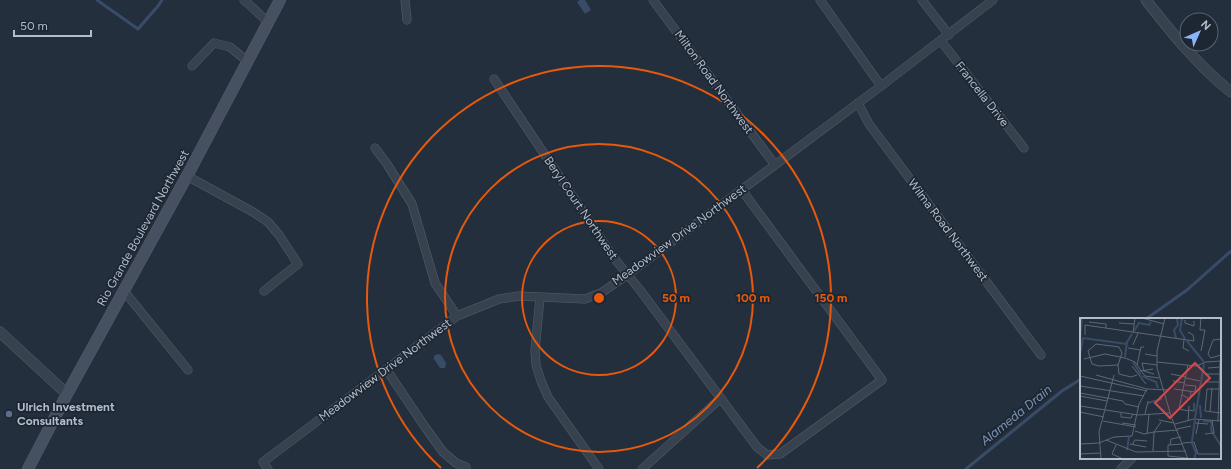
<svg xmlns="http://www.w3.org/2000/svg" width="1231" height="469" viewBox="0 0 1231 469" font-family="Figtree,sans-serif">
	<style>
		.water { fill: #394c67 }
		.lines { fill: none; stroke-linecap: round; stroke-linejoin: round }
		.stream { stroke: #394c67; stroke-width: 3 }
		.minor-casing { stroke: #565f6c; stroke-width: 9 }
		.tertiary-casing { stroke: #565f6c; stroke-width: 11 }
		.secondary-casing { stroke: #565f6c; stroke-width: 12 }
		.minor { stroke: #38414e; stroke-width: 8 }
		.tertiary { stroke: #38414e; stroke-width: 10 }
		.secondary { stroke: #465061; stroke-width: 11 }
		.ring { fill: none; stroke: #e8590c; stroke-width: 2 }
		.service-dot { fill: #5c6f8a; stroke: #1d2633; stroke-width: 1.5 }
		.labels { text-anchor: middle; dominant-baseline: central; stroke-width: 3.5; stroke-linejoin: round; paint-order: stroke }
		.street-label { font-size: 12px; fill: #b4bcc9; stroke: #1d2633 }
		.poi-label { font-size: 12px; font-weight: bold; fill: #b4bcc9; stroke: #1d2633; text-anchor: start }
		.water-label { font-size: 13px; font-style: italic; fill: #7c92b1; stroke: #1d2633 }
		.inset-river { fill: none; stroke: #394c67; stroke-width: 2 }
		.inset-road { fill: none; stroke: #5e6776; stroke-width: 1 }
		.view { fill: #ce4d50; fill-opacity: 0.15; stroke: #ce4d50; stroke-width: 2 }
		.inset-edge { fill: none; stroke: #b4bcc9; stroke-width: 2 }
		.centre { fill: #e8590c; stroke: #1d2633; stroke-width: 2 }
		.ring-label { font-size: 12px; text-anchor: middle; font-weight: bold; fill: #e8590c; stroke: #1d2633; stroke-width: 3.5; stroke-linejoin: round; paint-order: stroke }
	</style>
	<rect width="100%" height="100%" fill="#242f3e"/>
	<g class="water">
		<polygon points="580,0 585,0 591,10 585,14 577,2"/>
		<polygon points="438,354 441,355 446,363 445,368 440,368 434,359 434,356"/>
	</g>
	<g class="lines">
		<g class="stream">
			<polyline points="97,0 138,29 158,6 162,0"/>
			<polyline points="1146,319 1187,290 1231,251"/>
			<polyline points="966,469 1062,391 1081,379"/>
		</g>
		<g class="minor-casing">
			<g id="minor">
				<polyline points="244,0 268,22"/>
				<polyline points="405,0 407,20"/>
				<polyline points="653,0 775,165"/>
				<polyline points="820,0 881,86"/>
				<polyline points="922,0 949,35"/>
				<polyline points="941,41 1024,148"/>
				<polyline points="192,66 214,43 230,47 247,61"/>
				<polyline points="494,79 614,258 640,290 757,447 767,455 780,454 882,380 741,189"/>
				<polyline points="858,103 869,124 1041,355"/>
				<polyline points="375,148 387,164 412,204 435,283 457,316"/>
				<polyline points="187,176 253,212 268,222 279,235 298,264 264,291"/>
				<polyline points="124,291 188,370"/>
				<polyline points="540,298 535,350 536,365 541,381 548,397 599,469"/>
				<polyline points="386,369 425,427 443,452 456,463 466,467"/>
				<polyline points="268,469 263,462 457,316 499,299 519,296 585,299 601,293 627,275 881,86 993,0"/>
				<polyline points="642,469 721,398"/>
				<polyline points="1121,469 1132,458"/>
			</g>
		</g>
		<g class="tertiary-casing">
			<g id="tertiary">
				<path d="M1146 0C1172 33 1198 66 1231 92"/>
				<polyline points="0,332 67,394"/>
			</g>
		</g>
		<g class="secondary-casing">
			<polyline id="secondary" points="28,469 67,394 187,176 280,0"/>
		</g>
		<use href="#minor" class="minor"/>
		<use href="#tertiary" class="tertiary"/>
		<use href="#secondary" class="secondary"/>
	</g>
	<g class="ring">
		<circle cx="599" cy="298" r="77"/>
		<circle cx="599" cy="298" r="154"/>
		<path d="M441 468A232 232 0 1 1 757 468"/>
	</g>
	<circle class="service-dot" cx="9" cy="414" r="4"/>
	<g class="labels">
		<g class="street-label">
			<text transform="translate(714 82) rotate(54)">Milton Road Northwest</text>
			<text transform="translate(982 94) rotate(52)">Francella Drive</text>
			<text transform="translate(581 208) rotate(56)">Beryl Court Northwest</text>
			<text transform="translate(143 228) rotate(-61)">Rio Grande Boulevard Northwest</text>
			<text transform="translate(948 230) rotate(53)">Wilma Road Northwest</text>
			<text transform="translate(679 235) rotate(-36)">Meadowview Drive Northwest</text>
			<text transform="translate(385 370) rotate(-37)">Meadowview Drive Northwest</text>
		</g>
		<g class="poi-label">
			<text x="17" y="407">Ulrich Investment<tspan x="17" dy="14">Consultants</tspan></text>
		</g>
		<g class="water-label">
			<text transform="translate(1016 415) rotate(-39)">Alameda Drain</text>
		</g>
	</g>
	<g transform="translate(1080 318)">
		<rect width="141" height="141" fill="#242f3e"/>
		<path class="inset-river" d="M102 0 100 12 105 21M54 13 59 5 69 7 71 4M96 20 94 12 98 7 97 0M0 22 2 0M107 23 124 44M0 36 3 20 47 26M45 39 47 24 52 16M53 44 61 57M62 58 76 64 78 70M68 85 81 81 80 78M120 87 121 100M115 100 124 46M123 103 132 104 131 112 141 128M112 123 115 102M112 125 116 135 114 141M47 132 49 119"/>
		<path class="inset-road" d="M62 0 84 6M105 2V5L114 8V3M9 4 26 6V10M39 5 54 6M53 15 55 0M81 16 77 33V50L91 98 108 141M5 17V7L114 23 113 17 108 14M81 17 85 0M141 21 133 22 128 36 131 40 141 37M104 22 103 30 109 33M16 26 39 29 42 35 38 47 19 48 12 46 8 33ZM53 27 58 15M48 30 61 32M121 33 125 12H120L121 0M65 36 77 38M4 41 25 36 45 40 55 44 65 58 79 60M77 44 116 48 126 44 141 43M62 45 64 53 74 56M62 45 77 47M38 47 39 56 51 59 57 57M57 47 61 29H64M108 47 99 91 109 93M52 48 66 66M128 50 140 49M60 53 73 51M91 56 106 59M126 56H140M16 57 67 71 89 72M0 58 67 73M106 60 120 63M126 62V64H140M93 63 105 65M0 68 64 78M94 71 115 74 116 68 105 67M140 71H127L125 93 141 95M0 75 43 83 45 86 59 89M102 77 110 81 111 74M0 78 27 83M0 88 58 97 90 95M109 92 114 93V85M0 94 24 99M130 94 132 70M41 95V99L51 100 53 96M65 96 68 83M79 102 94 105M23 103 56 109M108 103 109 88M138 103 140 43M42 105 56 107M115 105 128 106M95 106 114 101 141 103M97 111 111 108M55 113 64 116 74 114 81 104M67 116 69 96M116 116 119 101M125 116 134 115 132 102M26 122 56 134 106 133M103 125 114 124 118 136H139M0 126 19 125 34 119 52 118 59 86 67 71M50 126 66 129M103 126 88 127V138L107 140M36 127 32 136 41 140M52 127 55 122 67 123M90 127 91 121 101 119M73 133 74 114 98 112M0 136 21 135M21 141 19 114 34 57"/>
		<path class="view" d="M115 45 130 60 90 100 75 85Z"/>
		<rect width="141" height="141" class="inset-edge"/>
	</g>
	<circle cx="599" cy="298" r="6" class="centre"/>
	<g class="ring-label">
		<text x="676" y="302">50 m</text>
		<text x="753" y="302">100 m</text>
		<text x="831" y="302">150 m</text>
	</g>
	<g transform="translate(1199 32) rotate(45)"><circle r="19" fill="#1d2633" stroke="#59626f"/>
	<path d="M0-3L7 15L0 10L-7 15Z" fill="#8ab4f8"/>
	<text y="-6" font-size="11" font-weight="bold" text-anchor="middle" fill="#b4bcc9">N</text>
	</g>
	<path d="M14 30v6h77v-6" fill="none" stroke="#b4bcc9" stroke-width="2"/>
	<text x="20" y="30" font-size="12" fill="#b4bcc9" stroke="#1d2633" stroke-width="3" paint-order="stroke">50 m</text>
</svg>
